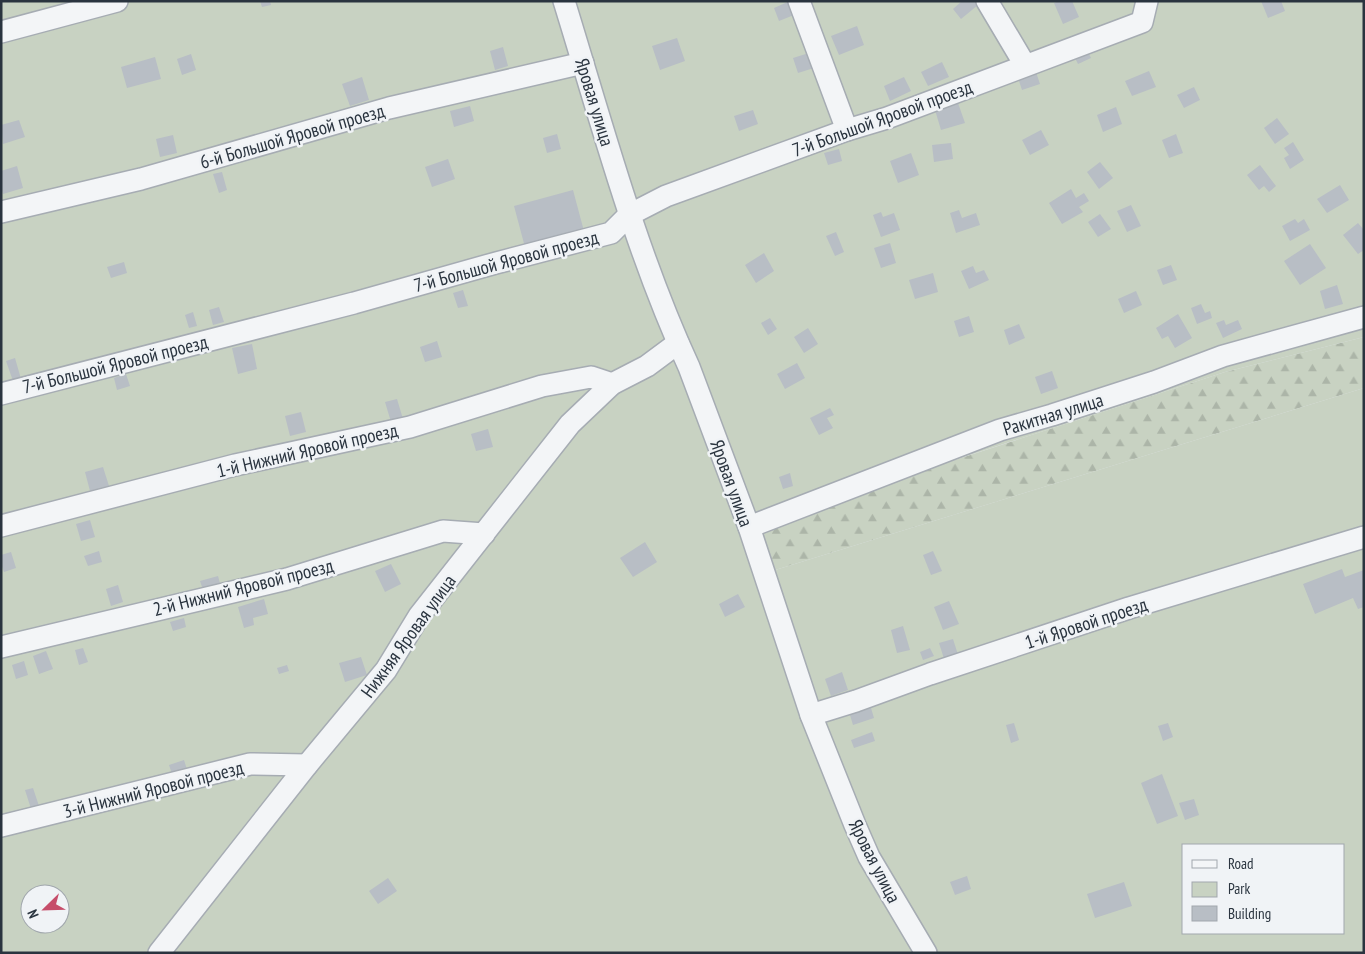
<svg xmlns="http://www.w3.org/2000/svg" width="1365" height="954" viewBox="0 0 1365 954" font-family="'PT Sans Narrow',sans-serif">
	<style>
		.forest { fill: url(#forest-firs) }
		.green { fill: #c8d2c2; fill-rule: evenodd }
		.building { fill: #b8bec5 }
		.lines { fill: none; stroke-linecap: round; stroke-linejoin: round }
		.minor-casing { stroke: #a6acb3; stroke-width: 24 }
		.minor { stroke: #f3f5f7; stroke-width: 21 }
		.labels { text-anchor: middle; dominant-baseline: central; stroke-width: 5; stroke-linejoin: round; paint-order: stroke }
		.street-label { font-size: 19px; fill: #2a343f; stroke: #f0f3f6 }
	</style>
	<defs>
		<pattern id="forest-firs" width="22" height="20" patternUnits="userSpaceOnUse" patternTransform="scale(1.25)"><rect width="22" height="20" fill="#c8d2c2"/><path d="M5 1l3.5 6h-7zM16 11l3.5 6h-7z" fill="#acb5a8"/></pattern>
	</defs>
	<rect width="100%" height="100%" fill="#e1e5e9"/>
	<polygon class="forest" points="1364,337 1364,388 772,571 758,528 884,483 1225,372"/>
	<path class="green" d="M1 1H1364V337L1225 372 893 480 758 528 772 571 1364 388V953H1ZM1184 845H1344V933H1184ZM30 894H60V924H30Z"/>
	<g class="building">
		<polygon points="260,1 270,1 271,5 262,7"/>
		<polygon points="790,1 799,13 779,21 774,8"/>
		<polygon points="962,1 975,1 978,5 961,19 953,9"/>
		<polygon points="1059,1 1072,1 1079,17 1063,24 1054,3"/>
		<polygon points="1261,1 1281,1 1285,11 1268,18"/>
		<polygon points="857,26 864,45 839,55 831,36"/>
		<polygon points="677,38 685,61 660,70 652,46"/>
		<polygon points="1085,46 1091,58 1078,64 1072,52"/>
		<polygon points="503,47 508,66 495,70 490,51"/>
		<polygon points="812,52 817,67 798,73 793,58"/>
		<polygon points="191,54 196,70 182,75 177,59"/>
		<polygon points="155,57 161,79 127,88 121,67"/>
		<polygon points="942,62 949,77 928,86 921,72"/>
		<polygon points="1149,71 1156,87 1132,96 1125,81"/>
		<polygon points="1036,72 1040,84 1022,90 1018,78"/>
		<polygon points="362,77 369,100 350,106 342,84"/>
		<polygon points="904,77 911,91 890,101 884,86"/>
		<polygon points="1194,87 1200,100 1184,108 1177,95"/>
		<polygon points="958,103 965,123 941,130 935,110"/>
		<polygon points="470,106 474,121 454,127 450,111"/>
		<polygon points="1116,107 1122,124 1103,132 1097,115"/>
		<polygon points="753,110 758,124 739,131 734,116"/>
		<polygon points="1277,118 1289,134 1275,144 1264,128"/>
		<polygon points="19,120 25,137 3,144 1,125"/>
		<polygon points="1041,130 1049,145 1030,155 1022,140"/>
		<polygon points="557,134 561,149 547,153 543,138"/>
		<polygon points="1176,134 1183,153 1169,158 1162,140"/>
		<polygon points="173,135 177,153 160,157 156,139"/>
		<polygon points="1293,142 1304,160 1290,169 1284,158 1289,155 1284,148"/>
		<polygon points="951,143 953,159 934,162 932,145"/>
		<polygon points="839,149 842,161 828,165 824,153"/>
		<polygon points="911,153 919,175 898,183 890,161"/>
		<polygon points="448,159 455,179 432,187 425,167"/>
		<polygon points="1100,162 1113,178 1099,189 1087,172"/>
		<polygon points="1260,165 1276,186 1269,192 1264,186 1259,190 1247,175"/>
		<polygon points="17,166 23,188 3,194 1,187 1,171"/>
		<polygon points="222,172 227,190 219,193 213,174"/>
		<polygon points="1340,185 1349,200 1327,213 1317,199"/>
		<polygon points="1071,189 1076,198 1084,193 1089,201 1079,207 1083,212 1062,224 1049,203"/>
		<polygon points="573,190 585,235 526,251 514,206"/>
		<polygon points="1131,205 1141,226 1127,232 1117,211"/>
		<polygon points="959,210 962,218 976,213 980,225 956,233 950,213"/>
		<polygon points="881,212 883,217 894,213 900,230 881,237 873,215"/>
		<polygon points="1100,214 1111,229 1098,237 1088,222"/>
		<polygon points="1295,219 1298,223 1304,219 1310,230 1290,241 1282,226"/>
		<polygon points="1358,223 1364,230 1364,250 1358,254 1343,235"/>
		<polygon points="836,232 844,252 835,256 826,236"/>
		<polygon points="890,243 896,263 881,268 874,248"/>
		<polygon points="1310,244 1326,268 1300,285 1284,261"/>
		<polygon points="764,253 774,271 756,283 745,265"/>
		<polygon points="124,262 127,273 111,278 107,267"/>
		<polygon points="1171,265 1177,280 1163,285 1157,270"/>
		<polygon points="973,266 976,273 984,270 989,280 969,289 961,271"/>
		<polygon points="933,273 938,292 915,299 909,280"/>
		<polygon points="1337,285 1343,304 1325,309 1320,291"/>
		<polygon points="463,290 468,306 458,308 453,293"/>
		<polygon points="1136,291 1142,305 1124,313 1118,299"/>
		<polygon points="1201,304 1205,313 1210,311 1212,318 1197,324 1191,308"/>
		<polygon points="219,307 224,322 213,325 209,310"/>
		<polygon points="193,312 197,326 189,328 185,315"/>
		<polygon points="1178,314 1192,338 1175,348 1168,336 1162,339 1156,328"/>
		<polygon points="969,316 974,332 959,337 954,321"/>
		<polygon points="770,318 777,329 768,335 761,323"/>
		<polygon points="1224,320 1226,325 1238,320 1242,329 1223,338 1216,323"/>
		<polygon points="1019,324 1025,338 1009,345 1004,330"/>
		<polygon points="808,328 818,344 804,353 794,337"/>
		<polygon points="437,341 442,357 425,362 420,347"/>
		<polygon points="252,344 257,369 238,374 232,348"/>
		<polygon points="15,358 21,379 13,381 6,361"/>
		<polygon points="797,363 805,378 785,389 777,374"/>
		<polygon points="1052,371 1058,388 1041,394 1035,377"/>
		<polygon points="126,374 130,386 117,390 114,378"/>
		<polygon points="397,399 403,419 391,422 385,402"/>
		<polygon points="830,408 834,415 827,418 833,428 819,435 810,418"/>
		<polygon points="301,412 306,432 290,436 285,416"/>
		<polygon points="488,429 493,447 476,451 471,434"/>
		<polygon points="103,467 109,486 90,491 85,472"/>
		<polygon points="790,473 793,486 783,489 779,477"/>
		<polygon points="90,520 95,537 81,541 76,524"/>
		<polygon points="645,542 657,562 633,577 620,558"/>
		<polygon points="99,551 102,562 88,566 84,556"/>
		<polygon points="933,551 942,571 931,575 923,555"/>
		<polygon points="11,552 16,568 4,572 1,564 1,555"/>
		<polygon points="391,564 401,584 385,592 375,571"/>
		<polygon points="1342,569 1345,577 1364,570 1364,607 1358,609 1353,598 1315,614 1303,584"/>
		<polygon points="218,576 222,591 205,596 200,581"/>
		<polygon points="118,585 123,602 111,606 106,589"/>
		<polygon points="738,594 745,607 725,617 719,604"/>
		<polygon points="264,599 268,614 253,618 254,625 244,628 238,607"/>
		<polygon points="949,601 959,624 943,630 934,607"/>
		<polygon points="184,618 186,627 173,631 170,622"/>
		<polygon points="903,626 910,650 897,653 891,630"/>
		<polygon points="953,639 960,661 946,665 939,643"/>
		<polygon points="83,648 88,662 79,665 75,650"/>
		<polygon points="930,648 934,656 923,660 920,652"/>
		<polygon points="46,651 53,669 39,674 33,656"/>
		<polygon points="361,657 367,675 345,682 339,663"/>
		<polygon points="24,661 28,675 16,679 12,665"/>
		<polygon points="287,665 289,671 279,674 277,668"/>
		<polygon points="842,672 848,690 831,696 825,679"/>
		<polygon points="871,708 874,718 853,725 850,715"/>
		<polygon points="1014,723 1019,740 1011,743 1006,725"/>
		<polygon points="1168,723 1173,737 1163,741 1158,726"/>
		<polygon points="872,732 875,741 854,748 851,740"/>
		<polygon points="184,760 189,776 174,780 169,765"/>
		<polygon points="1162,774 1178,816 1157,824 1141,783"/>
		<polygon points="33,788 41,812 33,815 25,790"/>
		<polygon points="1194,799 1199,815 1185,820 1179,803"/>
		<polygon points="967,876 971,889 955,895 950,882"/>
		<polygon points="388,878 397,891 378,904 369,891"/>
		<polygon points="1124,882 1132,906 1095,918 1087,894"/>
	</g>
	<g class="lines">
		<g class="minor-casing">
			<g id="minor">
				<path d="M564 1C602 124 635 250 689 367L749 527 811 715 855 825 869 857 926 953"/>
				<polyline points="799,1 847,130"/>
				<polyline points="987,1 1025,65"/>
				<polyline points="1,32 117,1"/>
				<polyline points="1,212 141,179 389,108 583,63"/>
				<polyline points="1,394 354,303 496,263 611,233 629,215 666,196 847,130 887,118 1142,22 1147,1"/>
				<polyline points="1,526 235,465 410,427 542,386 591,377 612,384"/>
				<polyline points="749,527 1000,430 1052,415 1154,382 1223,356 1364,317"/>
				<polyline points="1,647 287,579 443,531 484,534"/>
				<polyline points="811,715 856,701 930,674 1129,608 1364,537"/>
				<polyline points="1,826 250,764 307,765"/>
				<polyline points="159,953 307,765 386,670 419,616 570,424 612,384 647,366 678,343"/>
			</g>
		</g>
		<use href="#minor" class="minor"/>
	</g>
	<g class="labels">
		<g class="street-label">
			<text transform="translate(595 102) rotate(73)">Яровая улица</text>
			<text transform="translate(882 118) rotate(-20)">7-й Большой Яровой проезд</text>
			<text transform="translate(292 136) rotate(-16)">6-й Большой Яровой проезд</text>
			<text transform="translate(506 261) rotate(-15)">7-й Большой Яровой проезд</text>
			<text transform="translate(115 364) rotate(-14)">7-й Большой Яровой проезд</text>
			<text transform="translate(1053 414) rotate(-17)">Ракитная улица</text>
			<text transform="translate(307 450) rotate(-13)">1-й Нижний Яровой проезд</text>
			<text transform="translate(732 483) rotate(70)">Яровая улица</text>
			<text transform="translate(243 587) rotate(-14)">2-й Нижний Яровой проезд</text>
			<text transform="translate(1086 623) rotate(-18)">1-й Яровой проезд</text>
			<text transform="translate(408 636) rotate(-54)">Нижняя Яровая улица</text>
			<text transform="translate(153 789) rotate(-14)">3-й Нижний Яровой проезд</text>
			<text transform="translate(875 861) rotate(63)">Яровая улица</text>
		</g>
	</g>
	<rect width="1365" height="954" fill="none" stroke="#2a343f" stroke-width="5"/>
	<rect x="1182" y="844" width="162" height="90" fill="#f0f3f6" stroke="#a1a7ad"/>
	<rect x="1192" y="860" width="25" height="8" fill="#f3f5f7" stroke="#a1a7ad"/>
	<text x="1228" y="869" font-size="15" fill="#2a343f">Road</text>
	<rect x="1192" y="882" width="25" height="15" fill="#c8d2c2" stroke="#a1a7ad"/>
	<text x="1228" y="894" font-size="15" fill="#2a343f">Park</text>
	<rect x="1192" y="906" width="25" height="15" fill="#b8bec5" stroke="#a1a7ad"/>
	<text x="1228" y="919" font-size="15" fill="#2a343f">Building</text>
	<g transform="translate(45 909) rotate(247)"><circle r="24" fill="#f0f3f6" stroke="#a1a7ad"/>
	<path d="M0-4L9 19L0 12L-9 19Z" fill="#c64d6a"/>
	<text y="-8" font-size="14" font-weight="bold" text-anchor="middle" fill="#2a343f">N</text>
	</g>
</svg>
